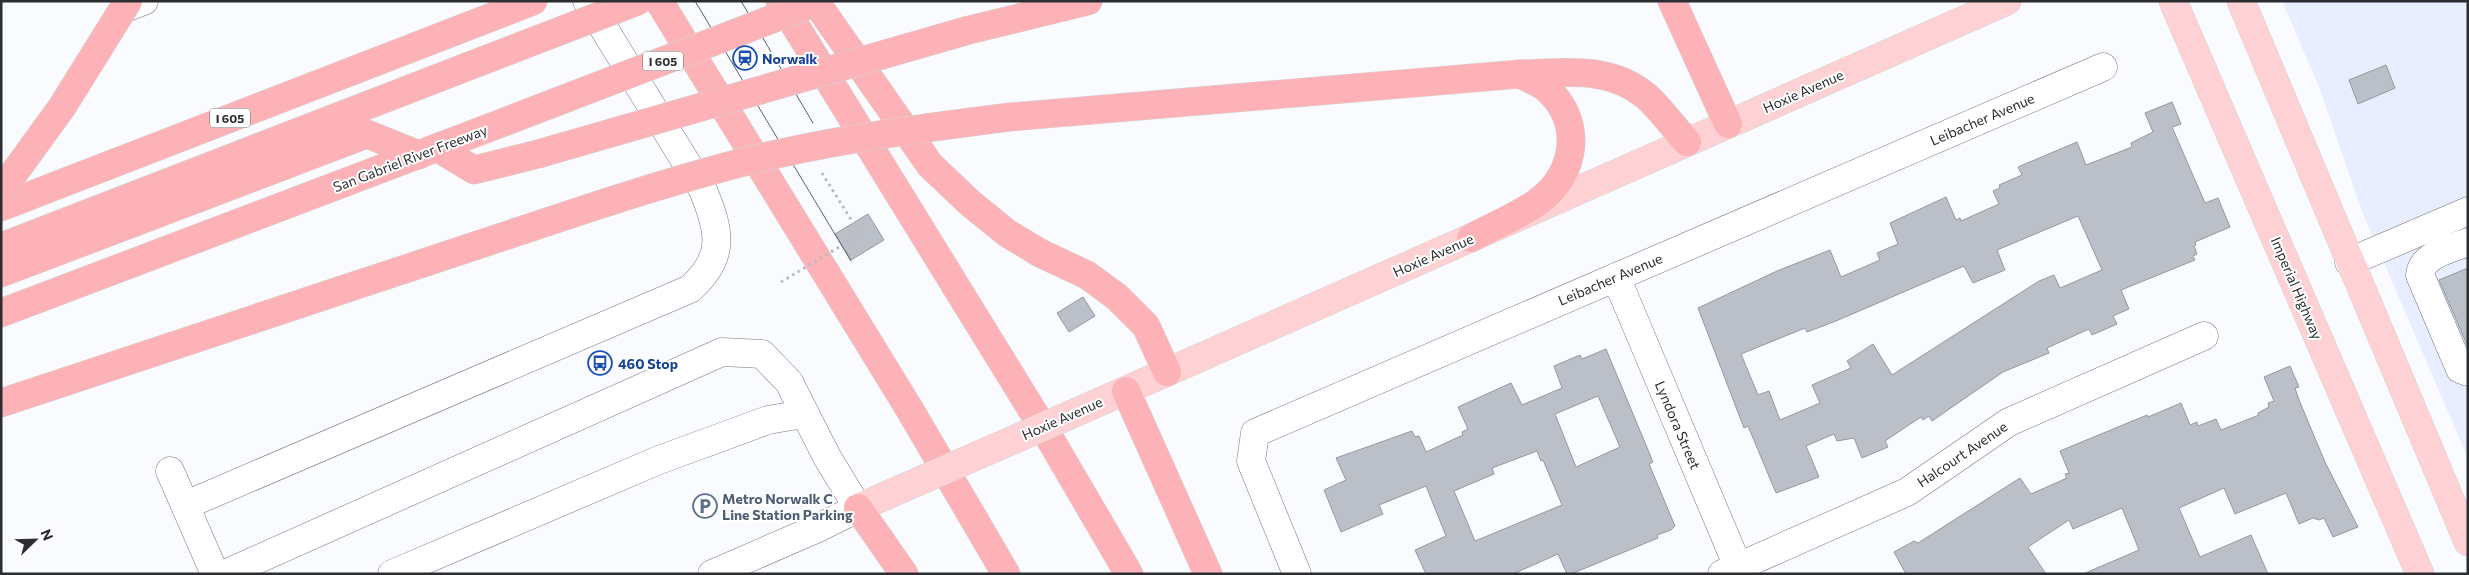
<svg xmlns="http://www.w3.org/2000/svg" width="2469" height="575" viewBox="0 0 2469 575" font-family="Commissioner,sans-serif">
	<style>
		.built { fill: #e8eeff }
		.building { fill: #bbbfc8; stroke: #9498a0; fill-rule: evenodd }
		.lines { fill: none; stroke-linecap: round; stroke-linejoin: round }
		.minor-casing { stroke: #73777f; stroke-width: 29 }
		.major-casing { stroke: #d5d5d6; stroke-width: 29 }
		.highway-casing { stroke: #d5d5d6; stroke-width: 29 }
		.path { stroke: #b9bbbe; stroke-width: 3; stroke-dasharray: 2.5 4; stroke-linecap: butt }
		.minor { stroke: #fff; stroke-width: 28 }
		.major { stroke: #fed1d4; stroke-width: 28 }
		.highway { stroke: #fdb2b7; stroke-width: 28 }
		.tram { stroke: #5c5e61; stroke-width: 1 }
		.major-bridge-casing { stroke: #d5d5d6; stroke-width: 29; stroke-linecap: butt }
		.highway-bridge-casing { stroke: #d5d5d6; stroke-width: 29; stroke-linecap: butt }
		.path-bridge { stroke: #b9bbbe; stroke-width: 3; stroke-dasharray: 2.5 4; stroke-linecap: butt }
		.major-bridge { stroke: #fed1d4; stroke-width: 28 }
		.highway-bridge { stroke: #fdb2b7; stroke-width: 28 }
		.labels { text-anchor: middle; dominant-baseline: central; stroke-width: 4; stroke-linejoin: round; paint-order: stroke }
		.shield { fill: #fff; stroke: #6b6c6e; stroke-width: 1 }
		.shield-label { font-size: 12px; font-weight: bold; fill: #2b2d30 }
		.transit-label { font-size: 14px; font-weight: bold; fill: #164399; stroke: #fff; text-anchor: start }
		.street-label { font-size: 14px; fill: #2b2d30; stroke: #fff }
		.service-label { font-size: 14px; font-weight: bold; fill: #4e5e75; stroke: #fff; text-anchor: start }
	</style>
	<rect width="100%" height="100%" fill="#f9fbfe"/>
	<polygon class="built" points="2282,1 2468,1 2468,458 2363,214 2319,87"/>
	<g class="building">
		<polygon points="2386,65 2395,88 2358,104 2349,80"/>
		<path d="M2172 102 2181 124 2172 127 2205 203 2218 198 2230 227 2195 242 2196 245 2194 246 2197 254 2193 256 2195 260 2121 290 2129 309 2113 316 2117 324 2092 335 2089 329 2047 348 2049 353 2003 372 1932 421 1929 416 1923 420 1921 417 1885 441 1888 447 1862 458 1854 438 1837 441 1834 434 1806 446 1819 477 1776 493 1748 426 1744 428 1698 308 1777 271 1830 250 1841 277 1880 260 1877 253 1898 244 1890 223 1946 197 1956 220 1960 218 1961 221 1999 204 1993 191 2000 188 1999 185 2022 175 2018 167 2077 142 2086 165 2132 147 2131 143 2153 132 2145 113ZM2078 216 2102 270 2060 288 2054 275 2039 281 1892 375 1873 344 1847 361 1851 368 1812 385 1820 403 1780 420 1769 391 1758 395 1741 354 1805 328 1807 332 1836 321 1964 266 1973 283 2005 270 1997 250Z"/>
		<polygon points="868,214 884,240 851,260 835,234"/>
		<polygon points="2468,268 2468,347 2439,280"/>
		<polygon points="1083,297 1095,316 1069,332 1057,313"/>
		<path d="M1606 349 1653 462 1649 464 1675 526 1671 530 1657 535 1658 538 1571 574H1567L1558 554 1513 574H1426L1415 550 1446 536 1426 486 1379 505 1383 514 1341 532 1324 490 1346 480 1336 458 1412 431 1415 437 1419 436 1426 452 1463 435 1462 432 1468 429 1458 407 1511 383 1522 405 1562 388 1554 366 1580 355 1582 359ZM1598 396 1620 447 1576 467 1555 414ZM1537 451 1541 461 1543 460 1562 505 1475 541 1454 491 1494 474 1492 468Z"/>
		<polygon points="2290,366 2299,387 2295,388 2299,400 2325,462 2358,527 2333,537 2324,518 2319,520 2313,518 2299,524 2286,493 2235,514 2224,488 2179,508 2200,557 2251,535 2268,574 2083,574 2139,550 2122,508 2073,529 2069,520 2028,547 2046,574 1906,574 1894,552 1914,541 1918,543 2020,478 2031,494 2067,478 2065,474 2069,473 2060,451 2147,415 2148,417 2181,403 2190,425 2197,422 2198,426 2216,419 2221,430 2259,415 2258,413 2269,407 2268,403 2274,401 2264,377"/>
	</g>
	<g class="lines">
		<g class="minor-casing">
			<g id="minor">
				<polyline points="128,7 144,1"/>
				<path d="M2468 242C2451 249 2422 254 2420 275L2460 369 2468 372"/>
				<polyline points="2349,262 2468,211"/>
				<polyline points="1616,277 1741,574"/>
				<polyline points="170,471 215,574"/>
				<path d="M186 505 690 289C726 257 720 231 703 190L587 1"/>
				<polyline points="225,574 722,352 762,354 789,382 827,457 858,508 816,529 712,574"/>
				<polyline points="392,574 659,460 768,420 803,414"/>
				<polyline points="1297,574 1251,461 1255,433 2103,67"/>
				<polyline points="1722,574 1907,492 2009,422 2204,336"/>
			</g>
		</g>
		<g class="major-casing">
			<g id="major">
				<polyline points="2173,1 2420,574"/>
				<polyline points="2241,1 2468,542"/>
				<polyline points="1079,411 2007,1"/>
				<polyline points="858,508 901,489"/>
			</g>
		</g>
		<g class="highway-casing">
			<g id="highway">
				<polyline points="659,1 910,410 1006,574"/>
				<polyline points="780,1 1053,444 1129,574"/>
				<polyline points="815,1 930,165 970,203 1007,233 1040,253 1087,275 1117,297 1146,326 1167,372"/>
				<polyline points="1672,1 1728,124"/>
				<polyline points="969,30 1088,1"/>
				<path d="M1010 117 1520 74C1564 73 1609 65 1646 96 1659 107 1675 129 1687 142"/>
				<polyline points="438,148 474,170 538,154"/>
				<polyline points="1,207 533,1"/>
				<path d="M1471 238C1493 226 1519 216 1539 201 1577 173 1583 121 1547 89 1540 82 1528 79 1520 74"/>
				<polyline points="1,247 482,61"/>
				<polyline points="1,273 367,134 419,155"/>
				<polyline points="1,313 507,121"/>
				<polyline points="1126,391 1208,574"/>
				<polyline points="1,403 568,215"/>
				<polyline points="858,508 904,574"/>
			</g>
		</g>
		<polyline class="path" points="822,173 860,234 841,245"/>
		<use href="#minor" class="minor"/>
		<use href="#major" class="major"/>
		<use href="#highway" class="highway"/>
		<g class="tram">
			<polyline points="695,1 851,261"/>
			<polyline points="741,1 813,123"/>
		</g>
		<g class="major-bridge-casing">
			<polyline id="major-bridge" points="901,489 1079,411"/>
		</g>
		<g class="highway-bridge-casing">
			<g id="highway-bridge">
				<polyline points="482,61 638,1"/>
				<polyline points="507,121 819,1"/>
				<polyline points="538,154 969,30"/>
				<polyline points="1,191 62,107 128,1"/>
				<path d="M568 215C637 192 706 170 777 154 853 137 931 127 1010 117"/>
			</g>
		</g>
		<polyline class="path-bridge" points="781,282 841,246"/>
		<use href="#major-bridge" class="major-bridge"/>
		<use href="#highway-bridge" class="highway-bridge"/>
	</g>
	<defs>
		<g id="station-ring" transform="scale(1.25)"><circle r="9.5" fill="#fff" stroke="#1a4fb4" stroke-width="1.5"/><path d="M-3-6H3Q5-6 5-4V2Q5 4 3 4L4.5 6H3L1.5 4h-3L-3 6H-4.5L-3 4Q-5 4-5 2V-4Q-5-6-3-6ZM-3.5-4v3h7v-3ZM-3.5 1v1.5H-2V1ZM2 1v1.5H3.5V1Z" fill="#1a4fb4"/></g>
		<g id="bus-ring" transform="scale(1.25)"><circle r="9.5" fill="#fff" stroke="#1a4fb4" stroke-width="1.5"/><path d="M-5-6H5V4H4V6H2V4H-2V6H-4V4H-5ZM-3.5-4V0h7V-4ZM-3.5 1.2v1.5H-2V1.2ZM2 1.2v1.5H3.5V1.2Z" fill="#1a4fb4"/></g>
		<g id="parking-ring" transform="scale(1.25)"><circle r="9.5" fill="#fff" stroke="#5c6f8a" stroke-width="1.5"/><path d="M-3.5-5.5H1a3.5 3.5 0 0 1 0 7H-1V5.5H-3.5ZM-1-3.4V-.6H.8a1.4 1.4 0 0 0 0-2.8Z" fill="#5c6f8a"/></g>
	</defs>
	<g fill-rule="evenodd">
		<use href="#station-ring" x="745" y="58"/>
		<use href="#bus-ring" x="600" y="363"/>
		<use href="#parking-ring" x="705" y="506"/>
	</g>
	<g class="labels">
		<g class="shield">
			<rect x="643" y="51.5" width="40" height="19" rx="4"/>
			<rect x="210" y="108.5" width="40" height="19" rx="4"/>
		</g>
		<g class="shield-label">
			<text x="663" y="61">I 605</text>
			<text x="230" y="118">I 605</text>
		</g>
		<g class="transit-label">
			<text x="762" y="58">Norwalk</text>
			<text x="618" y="363">460 Stop</text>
		</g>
		<g class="street-label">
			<text transform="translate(1803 91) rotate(-24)">Hoxie Avenue</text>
			<text transform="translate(1982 119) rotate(-23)">Leibacher Avenue</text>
			<text transform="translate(410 158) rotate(-21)">San Gabriel River Freeway</text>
			<text transform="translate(1433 255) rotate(-24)">Hoxie Avenue</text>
			<text transform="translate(1610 279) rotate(-23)">Leibacher Avenue</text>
			<text transform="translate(2297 288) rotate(67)">Imperial Highway</text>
			<text transform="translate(1062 418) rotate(-24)">Hoxie Avenue</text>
			<text transform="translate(1678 425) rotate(67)">Lyndora Street</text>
			<text transform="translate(1962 454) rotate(-34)">Halcourt Avenue</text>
		</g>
		<g class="service-label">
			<text x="722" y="498">Metro Norwalk C<tspan x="722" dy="16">Line Station Parking</tspan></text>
		</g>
	</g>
	<rect width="2469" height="575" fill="none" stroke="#2b2d30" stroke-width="5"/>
	<g transform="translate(35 540) rotate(67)" stroke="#ffffff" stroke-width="4" paint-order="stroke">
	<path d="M0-4L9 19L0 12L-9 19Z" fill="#2b2d30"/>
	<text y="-8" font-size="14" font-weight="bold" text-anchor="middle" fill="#2b2d30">N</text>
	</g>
</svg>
